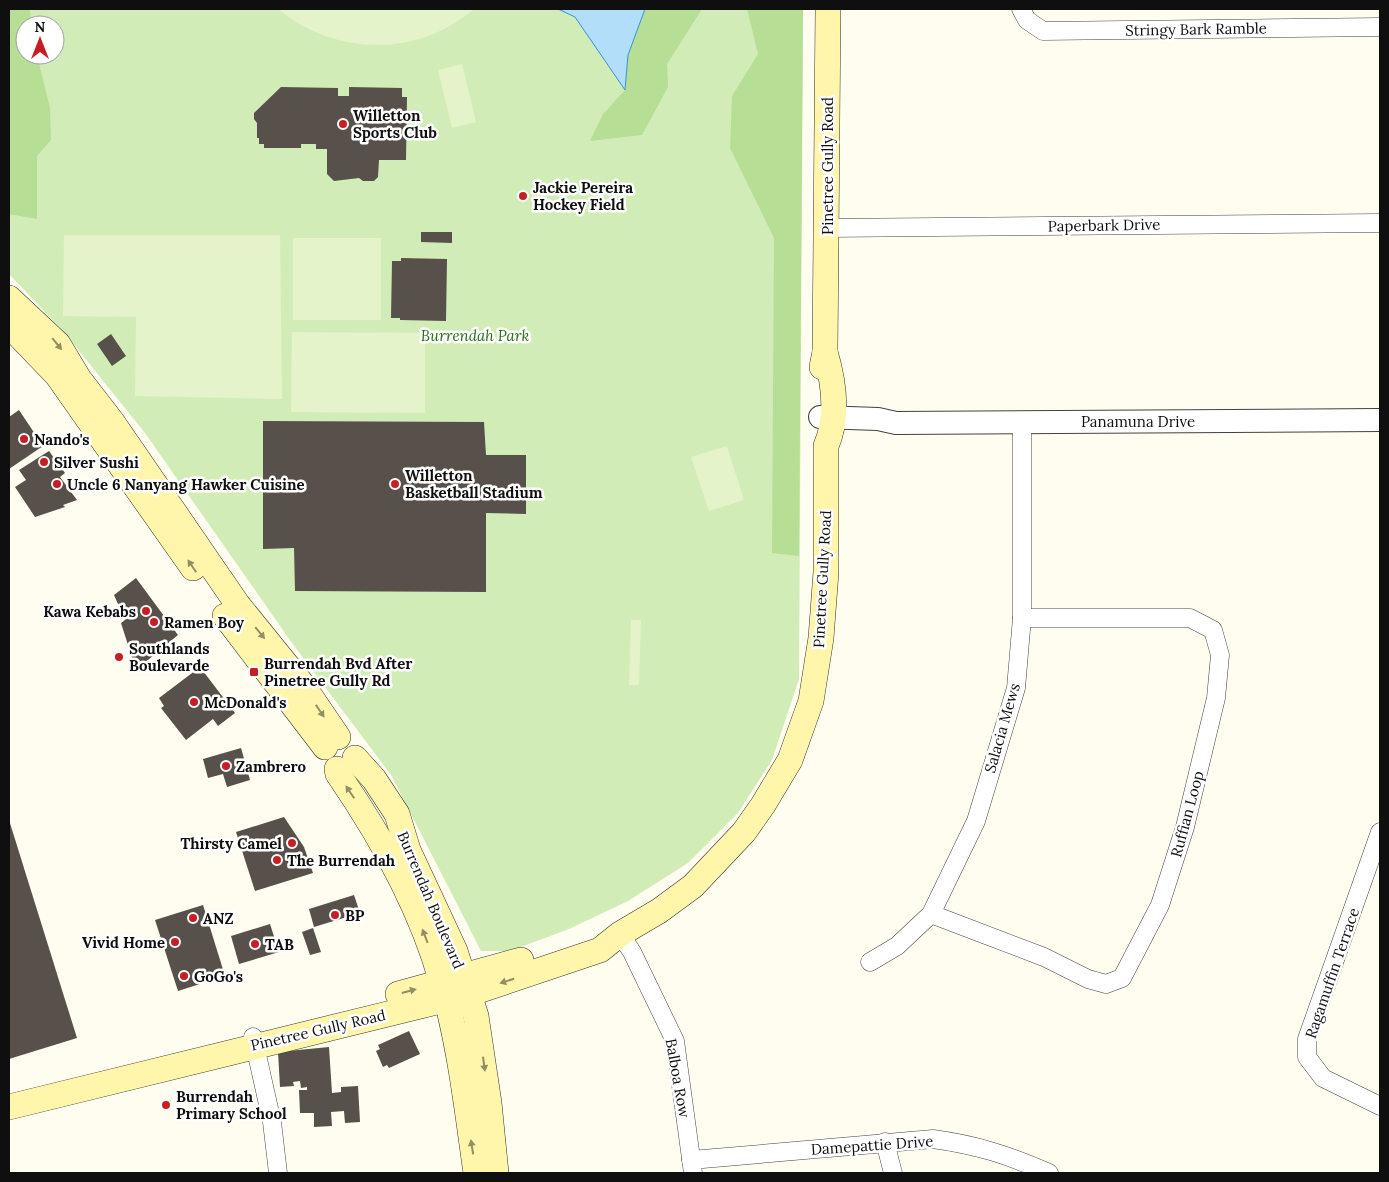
<svg xmlns="http://www.w3.org/2000/svg" width="1389" height="1182" viewBox="0 0 1389 1182" font-family="Lora,serif">
	<style>
		.green { fill: #d2ecb7; fill-rule: evenodd }
		.forest { fill: #b6de95 }
		.pitch { fill: #e4f3ca }
		.water { fill: #b2defa; stroke: #3494d5 }
		.building { fill: #58504a }
		.lines { fill: none; stroke-linecap: round; stroke-linejoin: round }
		.minor-casing { stroke: #424242; stroke-width: 19 }
		.tertiary-casing { stroke: #424242; stroke-width: 24 }
		.secondary-casing { stroke: #313131; stroke-width: 26 }
		.minor { stroke: #fff; stroke-width: 18 }
		.tertiary { stroke: #fff; stroke-width: 22 }
		.secondary { stroke: #fff6ab; stroke-width: 25 }
		.oneway { fill: #938e65 }
		.poi-dot { fill: #c71e26; stroke: #fff; stroke-width: 2 }
		.labels { text-anchor: middle; dominant-baseline: central; stroke-width: 5; stroke-linejoin: round; paint-order: stroke }
		.street-label { font-size: 15px; fill: #0f0f0f; stroke: #fff }
		.poi-label { font-size: 15px; font-weight: bold; fill: #0f0f0f; stroke: #fff; text-anchor: start }
		.park-label { font-size: 15px; font-style: italic; fill: #2b6b1b; stroke: #fff }
	</style>
	<rect width="100%" height="100%" fill="#fffcf0"/>
	<path class="green" d="M9 9H803L799 679 772 760 738 813 688 863 628 901 569 929 510 951H481L391 775 292 643 145 433 63 331 9 274ZM25 25H55V55H25Z"/>
	<g class="forest">
		<polygon points="9,9 30,9 31,25 25,25 25,55 37,55 50,108 51,140 37,156 37,219 9,214"/>
		<polygon points="645,9 702,9 667,64 668,87 642,135 590,141 603,114 625,90 628,55"/>
		<polygon points="747,9 803,9 799,556 772,553 774,238 730,148 732,96 758,54"/>
	</g>
	<g class="pitch">
		<path d="M278 9H474C417 58 335 56 278 9Z"/>
		<polygon points="462,64 476,122 452,128 438,70"/>
		<polygon points="64,235 280,235 282,399 135,396 136,317 63,316"/>
		<rect x="293" y="238" width="88" height="82"/>
		<polygon points="292,332 425,333 425,413 291,412"/>
		<polygon points="727,446 744,500 709,511 691,457"/>
		<polygon points="631,620 641,620 639,685 629,685"/>
	</g>
	<polygon class="water" points="558,9 645,9 628,55 625,90 575,17"/>
	<g class="building">
		<polygon points="281,87 338,88 338,96 349,96 349,87 402,88 402,97 407,97 406,160 379,160 378,177 374,181 363,181 359,178 334,181 327,174 327,149 316,149 316,144 301,144 301,148 264,148 264,144 259,144 259,138 257,138 257,123 254,119 254,113"/>
		<polygon points="421,232 452,232 452,243 421,242"/>
		<polygon points="401,258 447,259 446,321 400,320 400,318 391,318 392,261 401,261"/>
		<polygon points="111,334 126,356 112,366 97,344"/>
		<polygon points="19,410 43,446 9,469 9,417"/>
		<polygon points="263,421 484,422 486,455 526,455 526,514 486,513 486,592 295,591 294,548 263,549"/>
		<polygon points="49,451 65,473 60,477 77,500 63,505 65,507 35,517 15,487 26,480 19,470"/>
		<polygon points="136,578 178,635 136,670 121,623 125,620 114,595"/>
		<polygon points="200,667 235,713 218,726 213,719 186,740 161,708 164,706 159,698"/>
		<polygon points="241,748 250,780 227,787 223,774 208,778 203,759"/>
		<polygon points="284,817 304,847 313,873 255,891 236,832"/>
		<polygon points="9,820 77,1038 9,1059"/>
		<polygon points="354,895 360,913 314,927 309,909"/>
		<polygon points="203,905 225,976 178,991 155,920"/>
		<polygon points="270,924 279,952 239,964 231,936"/>
		<polygon points="313,928 321,952 310,955 302,932"/>
		<polygon points="409,1031 420,1054 389,1068 387,1065 383,1067 376,1051 380,1049 378,1045"/>
		<polygon points="329,1047 332,1093 341,1092 341,1087 358,1086 360,1122 345,1123 344,1111 331,1112 332,1126 314,1127 314,1113 300,1113 299,1090 307,1090 307,1087 301,1088 300,1081 293,1082 294,1086 280,1087 278,1052"/>
	</g>
	<g class="lines">
		<g class="minor-casing">
			<g id="minor">
				<polyline points="1021,9 1027,20 1043,31 1380,27"/>
				<polyline points="827,228 1380,223"/>
				<polyline points="1380,832 1307,1039 1307,1057 1323,1078 1380,1106"/>
				<polyline points="931,914 1044,957 1088,979 1106,984 1122,978 1160,905 1185,827 1216,698 1220,655 1213,630 1190,618 1022,618"/>
				<polyline points="620,934 632,952 675,1041 693,1173"/>
				<polyline points="870,962 897,946 931,914 976,821 1016,688 1022,618 1022,422"/>
				<polyline points="253,1037 272,1122 278,1173"/>
				<polyline points="885,1142 893,1173"/>
				<path d="M691 1160 933 1139C977 1145 1008 1155 1049 1173"/>
			</g>
		</g>
		<g class="tertiary-casing">
			<polyline id="tertiary" points="820,417 878,419 896,423 1380,420"/>
		</g>
		<g class="secondary-casing">
			<g id="secondary">
				<polyline points="9,298 58,344 79,379 113,423 238,605 302,684 338,737"/>
				<polyline points="9,325 57,375 193,568"/>
				<polyline points="822,367 825,352 828,9"/>
				<polyline points="225,616 325,747"/>
				<polyline points="355,758 374,779 397,814 408,850 455,951 476,1016 489,1103 496,1173"/>
				<path d="M337 769 338 774C382 838 421 907 442 983 460 1045 467 1110 476 1173"/>
				<polyline points="398,994 521,960"/>
				<path d="M9 1107 469 994 600 950 620 934 659 911 693 886 744 832 763 805 790 760 811 701 821 638 826 572V446C839 416 834 382 825 352"/>
			</g>
		</g>
		<use href="#minor" class="minor"/>
		<use href="#tertiary" class="tertiary"/>
		<use href="#secondary" class="secondary"/>
	</g>
	<defs><path id="oneway-solid" d="M-6-.8H1V-3.2L6.5 0L1 3.2V.8H-6Z" transform="scale(1.25)"/></defs>
	<g class="oneway">
		<use href="#oneway-solid" transform="translate(57 344) rotate(51)"/>
		<use href="#oneway-solid" transform="translate(192 566) rotate(-124)"/>
		<use href="#oneway-solid" transform="translate(260 633) rotate(51)"/>
		<use href="#oneway-solid" transform="translate(320 711) rotate(56)"/>
		<use href="#oneway-solid" transform="translate(350 792) rotate(-124)"/>
		<use href="#oneway-solid" transform="translate(425 936) rotate(-111)"/>
		<use href="#oneway-solid" transform="translate(507 981) rotate(162)"/>
		<use href="#oneway-solid" transform="translate(409 991) rotate(-15)"/>
		<use href="#oneway-solid" transform="translate(484 1064) rotate(82)"/>
		<use href="#oneway-solid" transform="translate(472 1147) rotate(-99)"/>
	</g>
	<g class="poi-dot">
		<circle cx="343" cy="124" r="5"/>
		<circle cx="523" cy="196" r="5"/>
		<circle cx="24" cy="439" r="5"/>
		<circle cx="44" cy="462" r="5"/>
		<circle cx="57" cy="484" r="5"/>
		<circle cx="395" cy="484" r="5"/>
		<circle cx="146" cy="611" r="5"/>
		<circle cx="154" cy="622" r="5"/>
		<circle cx="119" cy="657" r="5"/>
		<rect x="249" y="667" width="10" height="10" rx="2.5"/>
		<circle cx="194" cy="702" r="5"/>
		<circle cx="226" cy="766" r="5"/>
		<circle cx="292" cy="843" r="5"/>
		<circle cx="277" cy="860" r="5"/>
		<circle cx="335" cy="915" r="5"/>
		<circle cx="193" cy="918" r="5"/>
		<circle cx="175" cy="942" r="5"/>
		<circle cx="255" cy="944" r="5"/>
		<circle cx="184" cy="976" r="5"/>
		<circle cx="166" cy="1105" r="5"/>
	</g>
	<g class="labels">
		<g class="street-label">
			<text transform="translate(1196 29) rotate(-1)">Stringy Bark Ramble</text>
			<text transform="translate(827 166) rotate(-90)">Pinetree Gully Road</text>
			<text transform="translate(1104 225) rotate(-1)">Paperbark Drive</text>
			<text x="1138" y="421">Panamuna Drive</text>
			<text transform="translate(822 579) rotate(-87)">Pinetree Gully Road</text>
			<text transform="translate(1002 728) rotate(-74)">Salacia Mews</text>
			<text transform="translate(1187 814) rotate(-75)">Ruffian Loop</text>
			<text transform="translate(431 900) rotate(67)">Burrendah Boulevard</text>
			<text transform="translate(1332 973) rotate(-71)">Ragamuffin Terrace</text>
			<text transform="translate(318 1030) rotate(-13)">Pinetree Gully Road</text>
			<text transform="translate(678 1078) rotate(80)">Balboa Row</text>
			<text transform="translate(872 1145) rotate(-4)">Damepattie Drive</text>
		</g>
		<g class="poi-label">
			<text x="353" y="115">Willetton<tspan x="353" dy="17">Sports Club</tspan></text>
			<text x="533" y="187">Jackie Pereira<tspan x="533" dy="17">Hockey Field</tspan></text>
			<text x="34" y="439">Nando's</text>
			<text x="54" y="462">Silver Sushi</text>
			<text x="405" y="475">Willetton<tspan x="405" dy="17">Basketball Stadium</tspan></text>
			<text x="67" y="484">Uncle 6 Nanyang Hawker Cuisine</text>
			<text x="136" y="611" text-anchor="end">Kawa Kebabs</text>
			<text x="164" y="622">Ramen Boy</text>
			<text x="129" y="648">Southlands<tspan x="129" dy="17">Boulevarde</tspan></text>
			<text x="264" y="663">Burrendah Bvd After<tspan x="264" dy="17">Pinetree Gully Rd</tspan></text>
			<text x="204" y="702">McDonald's</text>
			<text x="236" y="766">Zambrero</text>
			<text x="282" y="843" text-anchor="end">Thirsty Camel</text>
			<text x="287" y="860">The Burrendah</text>
			<text x="345" y="915">BP</text>
			<text x="203" y="918">ANZ</text>
			<text x="165" y="942" text-anchor="end">Vivid Home</text>
			<text x="265" y="944">TAB</text>
			<text x="194" y="976">GoGo's</text>
			<text x="176" y="1096">Burrendah<tspan x="176" dy="17">Primary School</tspan></text>
		</g>
		<g class="park-label">
			<text x="475" y="335">Burrendah Park</text>
		</g>
	</g>
	<rect width="1389" height="1182" fill="none" stroke="#0f0f0f" stroke-width="20"/>
	<g transform="translate(40 40)"><circle r="24" fill="#ffffff" stroke="#9f9f9f"/>
	<path d="M0-4L9 19L0 12L-9 19Z" fill="#c71e26"/>
	<text y="-8" font-size="14" font-weight="bold" text-anchor="middle" fill="#0f0f0f">N</text>
	</g>
</svg>
